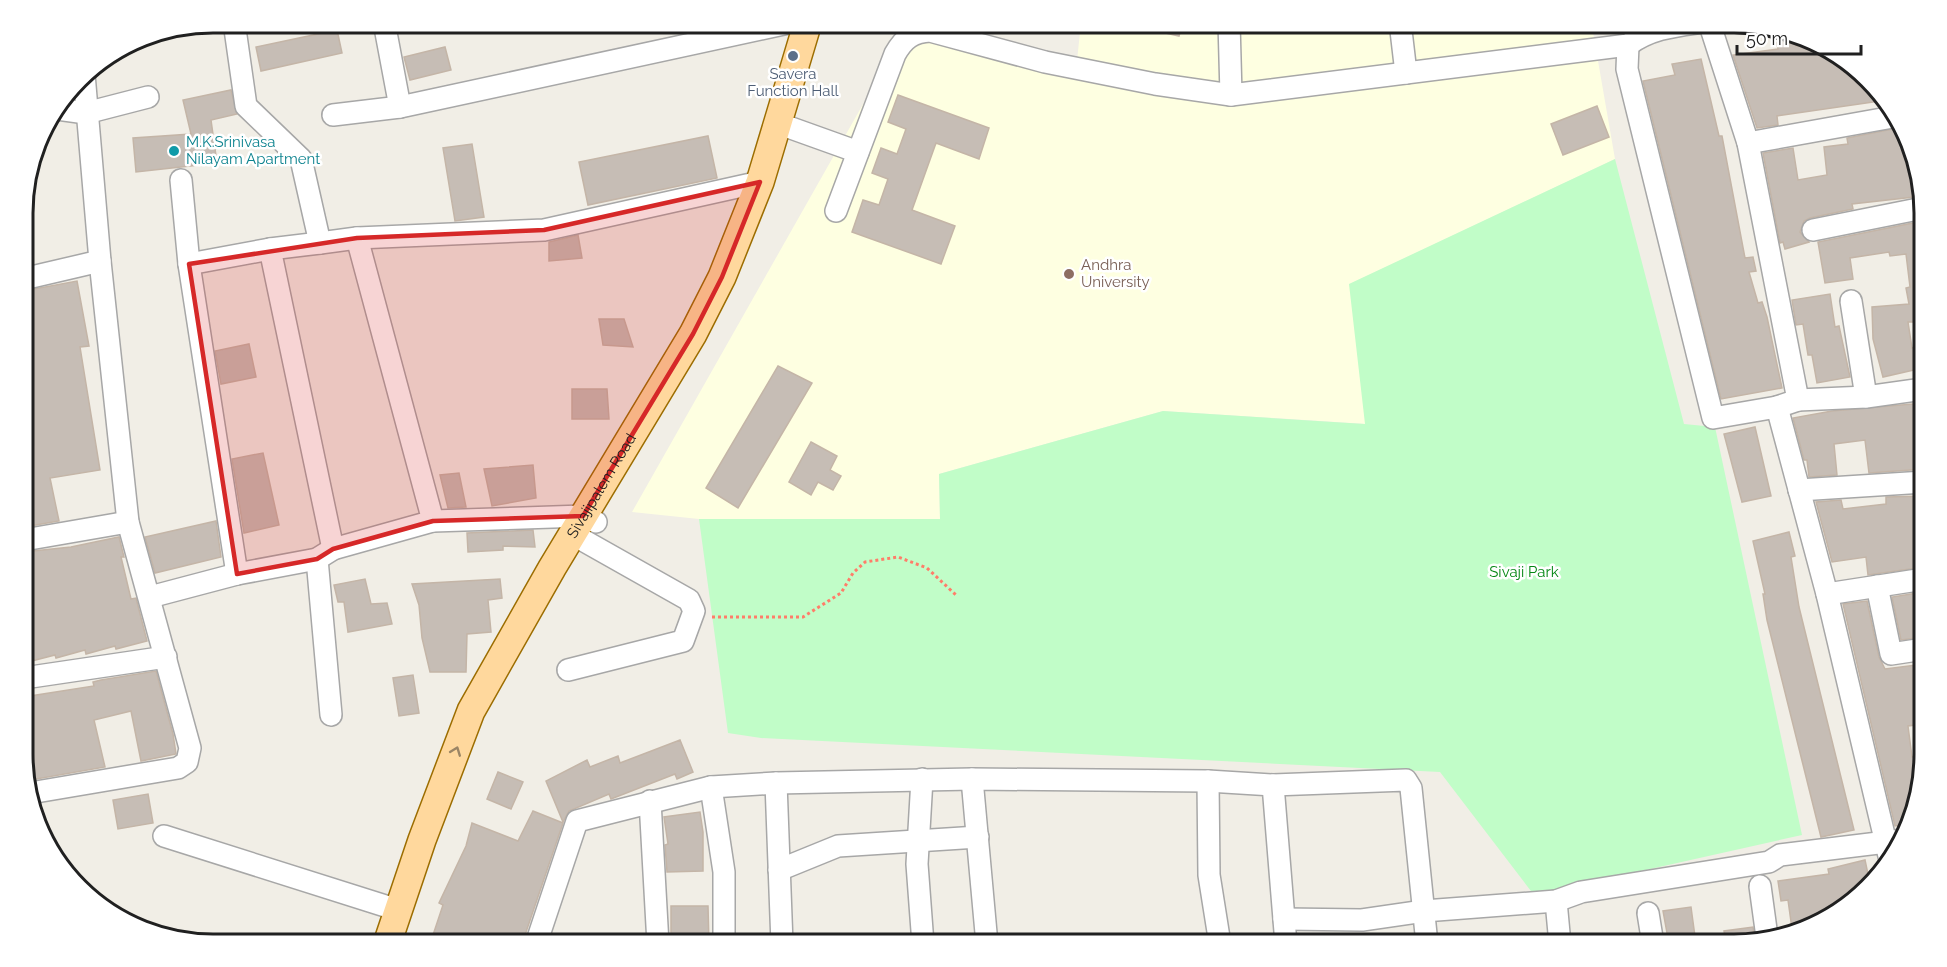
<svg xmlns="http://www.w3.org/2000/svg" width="1947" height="967" viewBox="0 0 1947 967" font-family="Raleway,sans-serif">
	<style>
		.education { fill: #feffe1 }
		.park { fill: #c1fdc8 }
		.building { fill: #c6bdb5; stroke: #c4b5a7; stroke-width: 1.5 }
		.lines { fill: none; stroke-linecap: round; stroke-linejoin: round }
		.minor-casing { stroke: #a7a7a7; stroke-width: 24 }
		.major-casing { stroke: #9c6d00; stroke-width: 30 }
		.path { stroke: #ff7d69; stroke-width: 3; stroke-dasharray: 3 3; stroke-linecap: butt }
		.minor { stroke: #fff; stroke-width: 21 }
		.major { stroke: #ffd89d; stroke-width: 27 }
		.oneway { stroke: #9b8565 }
		.marked { fill: #d62828; fill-opacity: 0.2; stroke: #d62828; stroke-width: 4.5; stroke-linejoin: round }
		.service-dot { fill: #5c6f8a; stroke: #fff; stroke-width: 2 }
		.culture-dot { fill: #0f9aa8; stroke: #fff; stroke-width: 2 }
		.education-dot { fill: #8d6e63; stroke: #fff; stroke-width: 2 }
		.labels { text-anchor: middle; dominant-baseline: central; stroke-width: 5; stroke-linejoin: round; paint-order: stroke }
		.service-label { font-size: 15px; fill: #4e5e75; stroke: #fff }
		.culture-label { font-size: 15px; fill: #0d838f; stroke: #fff; text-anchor: start }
		.education-label { font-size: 15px; fill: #785e54; stroke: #fff; text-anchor: start }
		.street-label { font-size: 15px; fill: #202020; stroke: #fff }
		.park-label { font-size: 15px; fill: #058714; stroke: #fff }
		.rim { fill: none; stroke: #202020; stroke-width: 3 }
	</style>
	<rect width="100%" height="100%" fill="#f1eee6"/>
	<polygon class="education" points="1536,22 1538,29 1593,32 1615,159 1350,284 1366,424 1163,411 939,474 940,519 699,519 632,512 909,23 1076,70 1081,23"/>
	<polygon class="park" points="1615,159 1684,424 1715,427 1802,835 1534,895 1440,772 761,738 728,733 699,519 940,519 939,474 1163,411 1365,424 1349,284"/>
	<g class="building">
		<polygon points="1144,22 1183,22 1179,36 1143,28"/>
		<polygon points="337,30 342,53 261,71 256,47"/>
		<polygon points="1796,41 1796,46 1819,43 1843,63 1844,72 1853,71 1887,100 1777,116 1778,125 1757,128 1733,55 1778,49 1777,43"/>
		<polygon points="445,47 451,70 410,80 404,57"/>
		<polygon points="1701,59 1719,136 1722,136 1745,258 1753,257 1756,271 1749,272 1758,303 1762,302 1767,317 1782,388 1721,399 1643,81 1675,75 1672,64"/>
		<polygon points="231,90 237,114 211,120 217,163 136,172 133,138 191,134 183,100"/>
		<polygon points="898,95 989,128 979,159 936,143 912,210 955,226 941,264 852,232 863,200 879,205 888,179 872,173 881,148 897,154 906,129 888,122"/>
		<polygon points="1597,106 1609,137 1563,155 1551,124"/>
		<polygon points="1898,128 1923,189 1923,196 1852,204 1853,209 1810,218 1804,221 1800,232 1809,242 1785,249 1783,242 1780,243 1763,153 1793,148 1798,180 1827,175 1824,147 1848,144 1847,138"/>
		<polygon points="708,136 717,178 588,205 579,162"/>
		<polygon points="472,144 484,217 455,221 443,148"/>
		<polygon points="1923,221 1923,322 1908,322 1912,348 1923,346 1923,368 1883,377 1873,339 1872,307 1909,304 1906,288 1910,287 1906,254 1890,256 1889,252 1850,258 1853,279 1825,283 1818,242"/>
		<polygon points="578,235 582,258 549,261 549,242"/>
		<polygon points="77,281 89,346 80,347 100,470 50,478 59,521 24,527 23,291"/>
		<polygon points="1830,294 1835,327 1839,326 1850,377 1817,383 1812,355 1808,355 1803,324 1796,325 1792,300"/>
		<polygon points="599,319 624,319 633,347 603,345"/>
		<polygon points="249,344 256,377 221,384 215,351"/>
		<polygon points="778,366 812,383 738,508 706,488"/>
		<polygon points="572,389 607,389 609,419 572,419"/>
		<polygon points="1924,403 1924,469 1869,473 1865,440 1834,444 1837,475 1809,477 1807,460 1804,460 1793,418 1832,411"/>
		<polygon points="1755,427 1771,496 1742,502 1724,434"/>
		<polygon points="811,442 837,456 830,470 841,476 833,490 818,482 811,495 789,482"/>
		<polygon points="263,453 279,525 244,533 232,459"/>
		<polygon points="533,465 536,498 492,506 484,469"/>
		<polygon points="459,473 466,507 448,508 440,475"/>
		<polygon points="1924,496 1924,567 1868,575 1866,557 1832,562 1816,502 1841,500 1843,509 1886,504 1886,497"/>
		<polygon points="216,521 221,557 155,573 145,537"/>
		<polygon points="533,530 535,547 503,546 503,550 468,552 467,533"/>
		<polygon points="1789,532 1795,556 1791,557 1799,607 1854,830 1821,837 1767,620 1763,594 1765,594 1753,541"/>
		<polygon points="119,537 124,557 121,557 131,599 136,598 147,641 116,649 115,646 86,654 85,650 56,658 55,655 24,663 24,616 30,614 24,587 24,552 71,547"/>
		<polygon points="365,579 371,604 387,603 392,624 348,632 344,602 338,602 334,585"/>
		<polygon points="500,579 502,598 488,600 491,632 467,634 466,672 430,672 422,638 419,605 412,584"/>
		<polygon points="1924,592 1924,637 1901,640 1892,597"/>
		<polygon points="1867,601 1879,657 1885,669 1924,664 1924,724 1908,726 1912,757 1924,756 1908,824 1895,826 1843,604"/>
		<polygon points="156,671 173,734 176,754 141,761 131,711 94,720 105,767 31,780 24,743 24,697 94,686 93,682 101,680"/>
		<polygon points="413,675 419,713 399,716 393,678"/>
		<polygon points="680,740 693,772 677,779 675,774 611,799 609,794 569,811 563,822 546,781 587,760 590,767 618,756 620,763"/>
		<polygon points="498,772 523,782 511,809 487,799"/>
		<polygon points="148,794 153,823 118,829 113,800"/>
		<polygon points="533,811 563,823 522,944 430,944 443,905 439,903 466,846 472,823 518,841"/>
		<polygon points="700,812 703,832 703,871 667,872 665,845 668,844 664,817"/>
		<polygon points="1865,860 1869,879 1840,912 1792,929 1788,900 1781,901 1778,881 1829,874 1828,869"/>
		<polygon points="671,906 708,906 709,944 671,944"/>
		<polygon points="1691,907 1696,944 1669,944 1663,911"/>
		<polygon points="1753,927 1755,941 1746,944 1726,944 1724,931"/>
	</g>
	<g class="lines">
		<g class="minor-casing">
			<g id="minor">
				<polyline points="234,22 246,106 301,159 320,243 357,238 544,230 760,182"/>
				<polyline points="384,22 400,107 793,22"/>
				<polyline points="1229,22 1231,95"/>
				<polyline points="1400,22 1406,73"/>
				<polyline points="1709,22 1748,143 1798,400 1777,407 1827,594 1889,856"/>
				<polyline points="1628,45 1627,69 1713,418 1777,407"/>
				<polyline points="57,109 86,113 148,97"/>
				<polyline points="333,115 400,107"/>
				<polyline points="791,128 858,152"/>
				<polyline points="1748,143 1893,117"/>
				<polyline points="181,180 189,264"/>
				<path d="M836 211 895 54C904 38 913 32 930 31L1045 62 1155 84 1231 95 1628 45C1651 28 1675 26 1703 22"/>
				<polyline points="1813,230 1923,208"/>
				<polyline points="320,243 270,249 333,549"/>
				<polyline points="23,279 100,261"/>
				<polyline points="1851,301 1866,397"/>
				<polyline points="1798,400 1866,397 1923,389"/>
				<polyline points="1799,490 1924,482"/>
				<polyline points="433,521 583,516 596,522"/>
				<polyline points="24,540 128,522"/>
				<polyline points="317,559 331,715"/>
				<polyline points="237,574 189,264 270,249"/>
				<polyline points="1877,586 1891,654 1924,649"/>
				<polyline points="1827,594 1924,579"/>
				<polyline points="150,597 237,574 317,559 333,549 433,521 357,238"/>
				<polyline points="568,670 683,641 694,611 689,600 572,534"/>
				<polyline points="24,678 166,657"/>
				<polyline points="922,779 917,864 923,944"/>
				<polyline points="972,779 987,944"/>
				<polyline points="1208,781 1209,875 1220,944"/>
				<polyline points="776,783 782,944"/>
				<polyline points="1273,785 1406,780 1411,788 1427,944"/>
				<polyline points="711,787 724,872 724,944"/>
				<polyline points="30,793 178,768 187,762 190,748 128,522 100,261 84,74"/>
				<polyline points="650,801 658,944"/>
				<polyline points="164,836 398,910"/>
				<polyline points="779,870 838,846 978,837"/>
				<polyline points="1760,886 1767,937"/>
				<polyline points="1556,901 1560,944"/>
				<polyline points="1648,913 1653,944"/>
				<polyline points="1284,919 1362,920 1424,911 1556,901 1581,892 1769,862 1780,855 1903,840"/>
				<polyline points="536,944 577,821 711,787 776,783 972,779 1208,781 1273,785 1286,944"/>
			</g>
		</g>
		<g class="major-casing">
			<g id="major">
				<path id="s1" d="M387 944 422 840 471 711 552 568 693 334 722 277 760 182 808 22"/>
			</g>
		</g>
		<polyline class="path" points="712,617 803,617 841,593 853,573 865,562 898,557 927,568 956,595"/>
		<use href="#minor" class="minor"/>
		<use href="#major" class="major"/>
	</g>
	<defs><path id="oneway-chevron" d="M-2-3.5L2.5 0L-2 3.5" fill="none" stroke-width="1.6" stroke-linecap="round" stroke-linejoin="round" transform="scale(1.5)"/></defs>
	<use class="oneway" href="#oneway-chevron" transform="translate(456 751) rotate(-69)"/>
	<path class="marked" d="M760 182 722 277 693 334 583 516 433 521 333 549 317 559 237 574 189 264 357 238 544 230Z"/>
	<circle class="service-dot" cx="793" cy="56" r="6"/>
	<circle class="culture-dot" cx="174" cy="151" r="6"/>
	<circle class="education-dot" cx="1069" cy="274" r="6"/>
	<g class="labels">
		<g class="service-label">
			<text x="793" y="74">Savera<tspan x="793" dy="17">Function Hall</tspan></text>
		</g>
		<g class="culture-label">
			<text x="186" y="142">M.K.Srinivasa<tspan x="186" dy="17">Nilayam Apartment</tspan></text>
		</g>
		<g class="education-label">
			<text x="1081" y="265">Andhra<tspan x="1081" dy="17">University</tspan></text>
		</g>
		<g class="street-label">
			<text stroke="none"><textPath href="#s1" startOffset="508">Sivajipalem Road</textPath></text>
		</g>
		<g class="park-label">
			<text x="1524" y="572">Sivaji Park</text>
		</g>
	</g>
	<path d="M0 0H1947V967H0ZM213 33H1734A180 180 0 0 1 1914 213V754A180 180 0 0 1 1734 934H213A180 180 0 0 1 33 754V213A180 180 0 0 1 213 33Z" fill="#fff" fill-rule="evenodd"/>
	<path class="rim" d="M213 33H1734A180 180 0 0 1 1914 213V754A180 180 0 0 1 1734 934H213A180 180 0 0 1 33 754V213A180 180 0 0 1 213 33Z"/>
	<path d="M1737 45v9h124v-9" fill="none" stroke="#202020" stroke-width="3"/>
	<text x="1746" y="45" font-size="18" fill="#202020" stroke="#ffffff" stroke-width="4.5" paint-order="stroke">50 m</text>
</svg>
